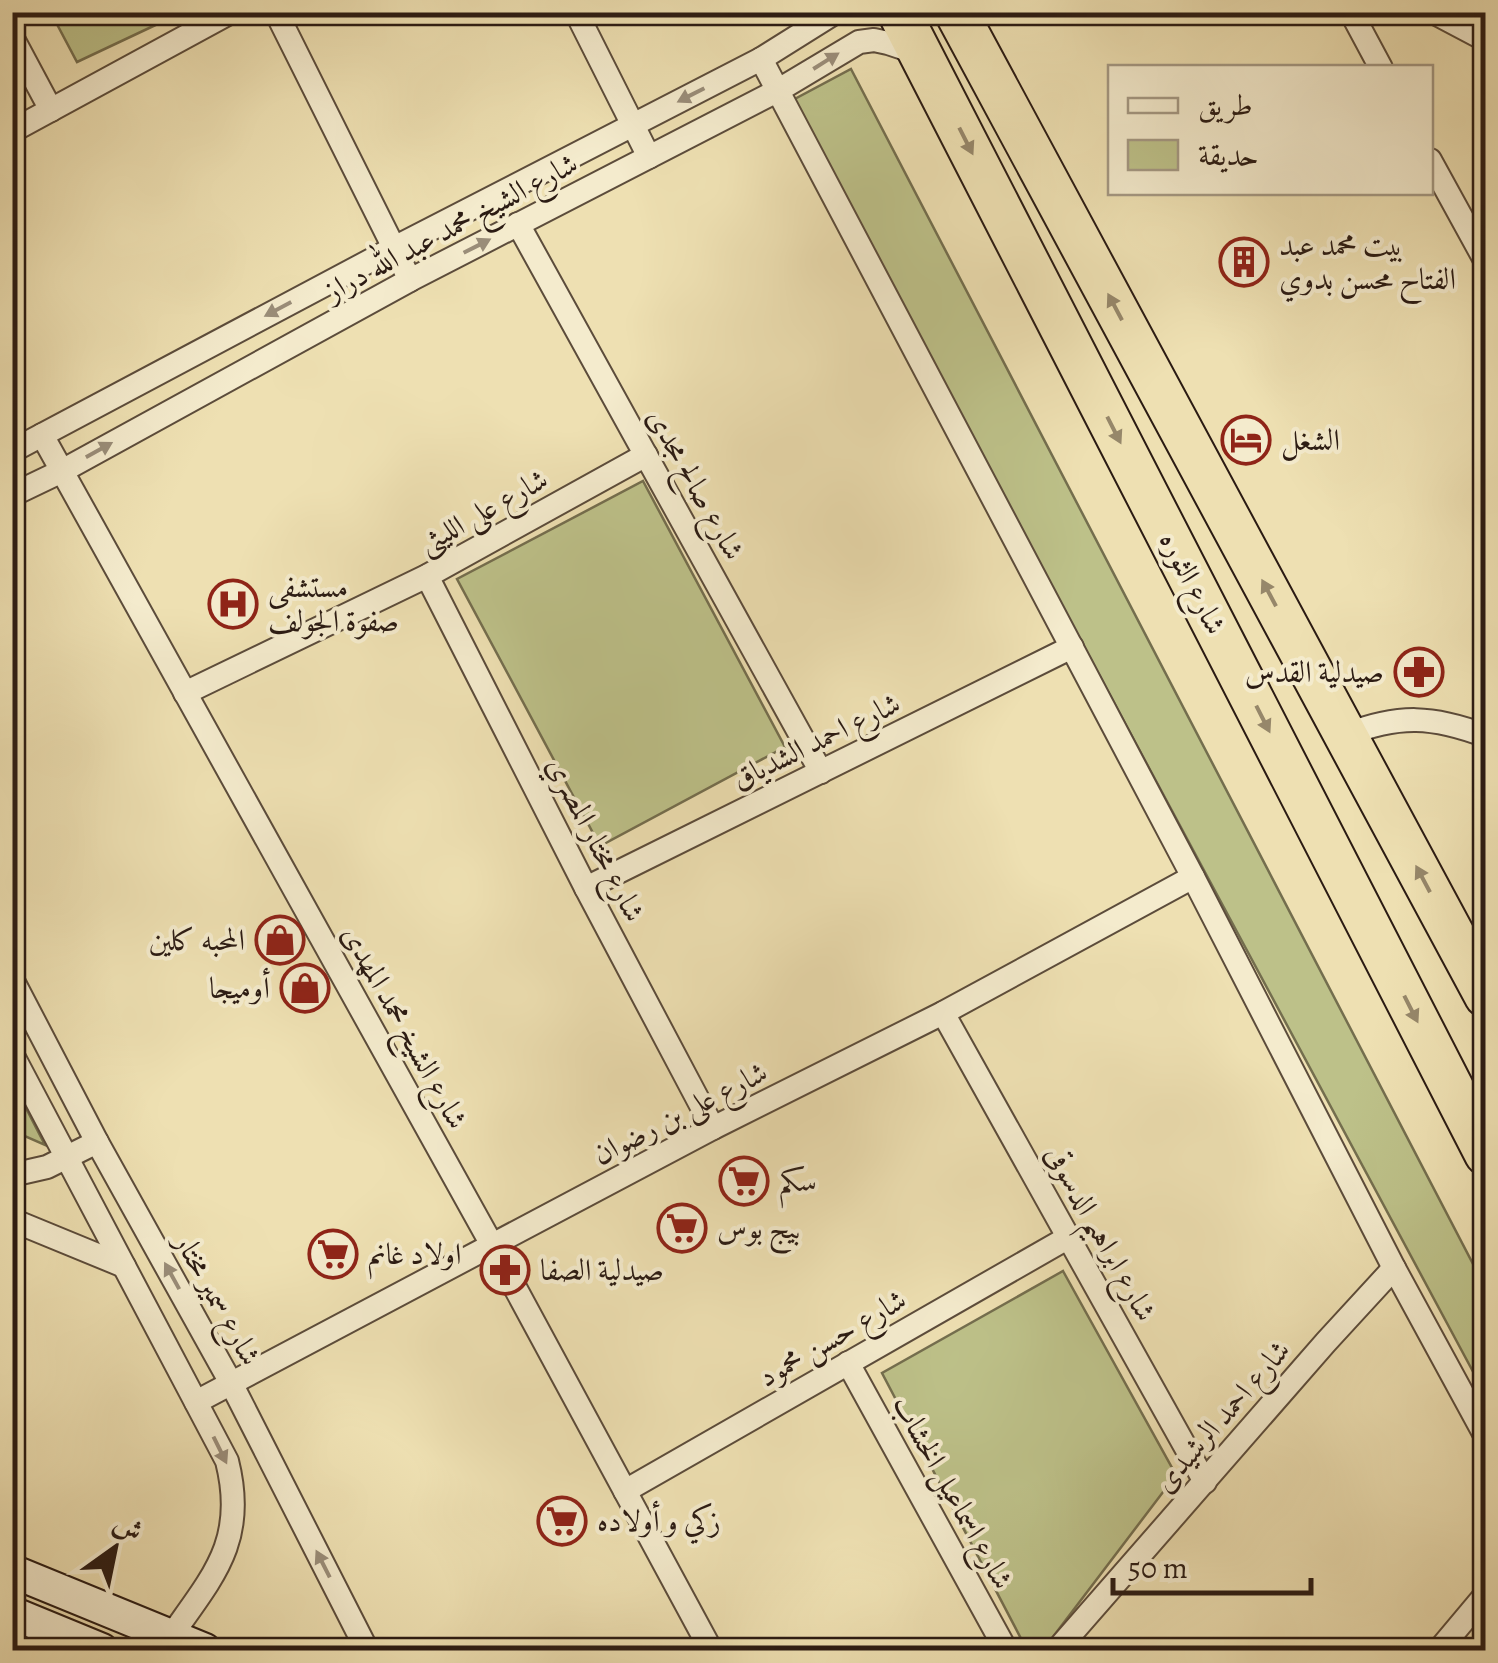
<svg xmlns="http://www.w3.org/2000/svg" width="1498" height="1663" viewBox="0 0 1498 1663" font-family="Alegreya,Amiri,serif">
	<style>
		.green { fill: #bdc189; stroke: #746e4e; stroke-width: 2.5 }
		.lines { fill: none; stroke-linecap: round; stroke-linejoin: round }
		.street-casing { stroke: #5c4c3b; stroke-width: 26 }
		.secondary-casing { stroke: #2b1b13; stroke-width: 36 }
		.highway-casing { stroke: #2b1b13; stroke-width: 46 }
		.street { stroke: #f4ebcd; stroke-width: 22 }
		.secondary { stroke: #f4ebcd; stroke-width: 32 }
		.highway { stroke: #eee0b2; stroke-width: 42 }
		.oneway { fill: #9a8d79 }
		.oneway2 { fill: #96876a }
		.labels { text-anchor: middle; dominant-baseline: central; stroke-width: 8; stroke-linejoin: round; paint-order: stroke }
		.street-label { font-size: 30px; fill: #2b1b13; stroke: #f4ebcd }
		.poi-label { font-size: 30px; fill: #2b1b13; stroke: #f4ebcd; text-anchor: start }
	</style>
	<rect width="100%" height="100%" fill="#eee0b2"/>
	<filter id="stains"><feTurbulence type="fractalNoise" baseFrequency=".002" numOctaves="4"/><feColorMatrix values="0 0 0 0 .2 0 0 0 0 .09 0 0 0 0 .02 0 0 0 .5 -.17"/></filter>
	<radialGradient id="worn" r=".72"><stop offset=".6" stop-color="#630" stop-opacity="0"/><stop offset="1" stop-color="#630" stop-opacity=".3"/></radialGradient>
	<g class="green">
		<polygon points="51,13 50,13 181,13 77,62"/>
		<polygon points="851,69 1485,1287 1485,1394 791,101"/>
		<polygon points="643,481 785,747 600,846 457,579"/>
		<polygon points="12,1083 13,1083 45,1145 13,1131"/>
		<polygon points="1063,1271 1176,1475 1043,1650 1027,1650 882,1373"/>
	</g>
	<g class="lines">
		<g class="street-casing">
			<g id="street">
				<polyline points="276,12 410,280"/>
				<polyline points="576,12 649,157"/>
				<polyline points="1351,12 1381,68"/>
				<polyline points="1433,12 1486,40"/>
				<polyline points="12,37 51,110"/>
				<polyline points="761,59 1193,877 1394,1268 1486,1437"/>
				<polyline points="12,131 231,12"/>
				<polyline points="1430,160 1486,262"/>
				<polyline points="518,224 821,772"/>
				<polyline points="42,435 492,1245 711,1650"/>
				<polyline points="12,451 394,248 761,59 836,12"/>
				<polyline points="12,495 62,471 410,280 777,91 859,42 874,40 888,43 918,53"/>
				<polyline points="427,576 586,888 713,1128"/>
				<polyline points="185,693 427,576 646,455"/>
				<path d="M1346 735C1399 714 1433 716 1486 736"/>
				<polyline points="586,888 1072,647"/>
				<polyline points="12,979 97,1142 231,1383 367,1650"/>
				<polyline points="943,1013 1205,1482"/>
				<path d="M12 1054 227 1461C247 1540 214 1575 171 1636"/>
				<polyline points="12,1175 47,1167 97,1142"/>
				<polyline points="12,1220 124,1266"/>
				<polyline points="848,1363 1006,1650"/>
				<polyline points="196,1402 713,1128 943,1013 1193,877"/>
				<polyline points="625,1491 1069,1237"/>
				<polyline points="1057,1650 1326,1342 1394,1268"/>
				<polyline points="1439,1650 1486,1594"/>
			</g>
		</g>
		<g class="secondary-casing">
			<g id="secondary">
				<polyline points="12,1571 205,1650"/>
				<polyline points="12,1613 102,1650"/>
			</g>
		</g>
		<g class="highway-casing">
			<g id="highway">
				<polyline points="899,12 1486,1154"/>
				<polyline points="956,12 1486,996"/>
			</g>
		</g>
		<use href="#street" class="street"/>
		<use href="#secondary" class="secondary"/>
		<use href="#highway" class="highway"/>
	</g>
	<defs><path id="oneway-solid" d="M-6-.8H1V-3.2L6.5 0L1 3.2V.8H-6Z" transform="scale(2.5)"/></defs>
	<g class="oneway">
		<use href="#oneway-solid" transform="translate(826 61) rotate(-32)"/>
		<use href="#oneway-solid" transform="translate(691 95) rotate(153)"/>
		<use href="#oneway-solid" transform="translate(477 246) rotate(-27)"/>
		<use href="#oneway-solid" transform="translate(278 309) rotate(152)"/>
		<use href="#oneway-solid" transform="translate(99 450) rotate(-29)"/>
		<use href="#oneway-solid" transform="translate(172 1276) rotate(-119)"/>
		<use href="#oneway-solid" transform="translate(220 1450) rotate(64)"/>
		<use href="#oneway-solid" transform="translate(323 1564) rotate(-117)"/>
	</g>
	<g class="oneway2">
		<use href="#oneway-solid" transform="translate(966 141) rotate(63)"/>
		<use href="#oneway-solid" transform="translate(1115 307) rotate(-118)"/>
		<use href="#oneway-solid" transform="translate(1114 430) rotate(63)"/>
		<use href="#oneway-solid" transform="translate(1269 593) rotate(-118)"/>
		<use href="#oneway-solid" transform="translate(1263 719) rotate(63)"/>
		<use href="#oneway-solid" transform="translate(1423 879) rotate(-118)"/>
		<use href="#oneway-solid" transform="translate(1411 1009) rotate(63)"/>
	</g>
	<defs>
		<g id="building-ring" transform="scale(2.5)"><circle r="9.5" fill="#f4ebcd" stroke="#8f2418" stroke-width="1.5"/><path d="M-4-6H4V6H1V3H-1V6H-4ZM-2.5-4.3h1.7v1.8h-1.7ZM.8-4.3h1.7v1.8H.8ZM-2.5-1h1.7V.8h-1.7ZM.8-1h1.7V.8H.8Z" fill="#8f2418"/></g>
		<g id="hotel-ring" transform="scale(2.5)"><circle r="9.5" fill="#f4ebcd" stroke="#8f2418" stroke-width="1.5"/><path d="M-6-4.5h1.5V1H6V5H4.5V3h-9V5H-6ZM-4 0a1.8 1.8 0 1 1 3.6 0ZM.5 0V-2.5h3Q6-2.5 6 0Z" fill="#8f2418"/></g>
		<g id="hospital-ring" transform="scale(2.5)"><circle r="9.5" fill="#f4ebcd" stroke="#8f2418" stroke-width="1.5"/><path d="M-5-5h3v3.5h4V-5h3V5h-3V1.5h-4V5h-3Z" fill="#8f2418"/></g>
		<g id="pharmacy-ring" transform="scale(2.5)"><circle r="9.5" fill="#f4ebcd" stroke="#8f2418" stroke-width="1.5"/><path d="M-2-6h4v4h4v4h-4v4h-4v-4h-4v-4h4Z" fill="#8f2418"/></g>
		<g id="shop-ring" transform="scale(2.5)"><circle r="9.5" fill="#f4ebcd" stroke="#8f2418" stroke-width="1.5"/><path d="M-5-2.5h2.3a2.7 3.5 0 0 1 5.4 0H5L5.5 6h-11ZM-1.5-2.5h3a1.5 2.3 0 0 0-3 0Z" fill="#8f2418"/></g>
		<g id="supermarket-ring" transform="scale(2.5)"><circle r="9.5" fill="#f4ebcd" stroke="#8f2418" stroke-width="1.5"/><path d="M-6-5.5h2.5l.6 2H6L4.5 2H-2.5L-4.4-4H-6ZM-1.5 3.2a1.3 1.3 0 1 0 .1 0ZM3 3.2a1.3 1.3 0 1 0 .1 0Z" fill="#8f2418"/></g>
	</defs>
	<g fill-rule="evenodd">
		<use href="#building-ring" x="1244" y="262"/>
		<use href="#hotel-ring" x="1246" y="440"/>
		<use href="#hospital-ring" x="233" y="604"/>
		<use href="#pharmacy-ring" x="1419" y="672"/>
		<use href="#shop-ring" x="280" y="940"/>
		<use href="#shop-ring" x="305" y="988"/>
		<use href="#supermarket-ring" x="744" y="1181"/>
		<use href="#supermarket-ring" x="682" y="1228"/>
		<use href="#supermarket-ring" x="333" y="1254"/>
		<use href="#pharmacy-ring" x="505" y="1270"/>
		<use href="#supermarket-ring" x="562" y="1521"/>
	</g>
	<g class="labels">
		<g class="street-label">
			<text transform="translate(451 227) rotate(-28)">شارع الشيخ محمد عبد الله دراز</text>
			<text transform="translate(696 484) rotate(61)">شارع صالح مجدى</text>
			<text transform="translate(483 511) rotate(-29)">شارع على الليثى</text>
			<text transform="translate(1193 583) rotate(63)">شارع الثوره</text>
			<text transform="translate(816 741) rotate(-26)">شارع احمد الشدياق</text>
			<text transform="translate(596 839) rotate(63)">شارع مختار المصري</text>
			<text transform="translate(405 1027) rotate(61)">شارع الشيخ محمد المهدى</text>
			<text transform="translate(680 1113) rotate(-27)">شارع على بن رضوان</text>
			<text transform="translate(1101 1233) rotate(61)">شارع ابراهيم الدسوقى</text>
			<text transform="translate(218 1299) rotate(61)">شارع سمير مختار</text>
			<text transform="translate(832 1338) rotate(-30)">شارع حسن محمود</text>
			<text transform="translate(1222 1416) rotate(-49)">شارع احمد الرشيدى</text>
			<text transform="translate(953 1492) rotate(61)">شارع اسماعيل الخشاب</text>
		</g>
		<g class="poi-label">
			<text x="1279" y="245">بيت محمد عبد<tspan x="1279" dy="34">الفتاح محسن بدوي</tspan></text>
			<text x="1281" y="440">الشغل</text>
			<text x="268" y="587">مستشفى<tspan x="268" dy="34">صفوة الجولف</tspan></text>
			<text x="1384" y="672" text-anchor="end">صيدلية القدس</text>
			<text x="245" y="940" text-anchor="end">المحبه كلين</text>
			<text x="270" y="988" text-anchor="end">أوميجا</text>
			<text x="779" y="1181">سكم</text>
			<text x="717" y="1228">بيج بوس</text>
			<text x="368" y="1254">اولاد غانم</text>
			<text x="540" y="1270">صيدلية الصفا</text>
			<text x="597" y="1521">زكي و أولاده</text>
		</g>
	</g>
	<rect width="1498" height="1663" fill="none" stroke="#eee0b2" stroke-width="50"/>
	<rect x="15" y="15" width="1468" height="1633" fill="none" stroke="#2b1b13" stroke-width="5"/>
	<rect x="25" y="25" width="1448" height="1613" fill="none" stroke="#2b1b13" stroke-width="2.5"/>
	<rect x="1108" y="65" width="325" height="130" fill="#f4ebcd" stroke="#a49883" stroke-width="2.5"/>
	<rect x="1128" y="98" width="50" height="15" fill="#f4ebcd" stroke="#a49883" stroke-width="2.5"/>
	<text x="1198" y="115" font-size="30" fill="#2b1b13">طريق</text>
	<rect x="1128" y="140" width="50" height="30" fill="#bdc189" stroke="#a49883" stroke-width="2.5"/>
	<text x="1198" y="165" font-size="30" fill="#2b1b13">حديقة</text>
	<g transform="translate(115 1548) rotate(33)" stroke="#f4ebcd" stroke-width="8" paint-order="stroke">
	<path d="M0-8L18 38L0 25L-18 38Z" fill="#2b1b13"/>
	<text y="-15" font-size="28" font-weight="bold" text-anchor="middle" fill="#2b1b13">ش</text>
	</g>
	<path d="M1113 1578v15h198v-15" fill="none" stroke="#2b1b13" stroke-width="5"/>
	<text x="1128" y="1578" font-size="30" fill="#2b1b13" stroke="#f4ebcd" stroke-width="8" paint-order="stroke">50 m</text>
	<rect width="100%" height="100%" filter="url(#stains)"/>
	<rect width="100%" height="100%" fill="url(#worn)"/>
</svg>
